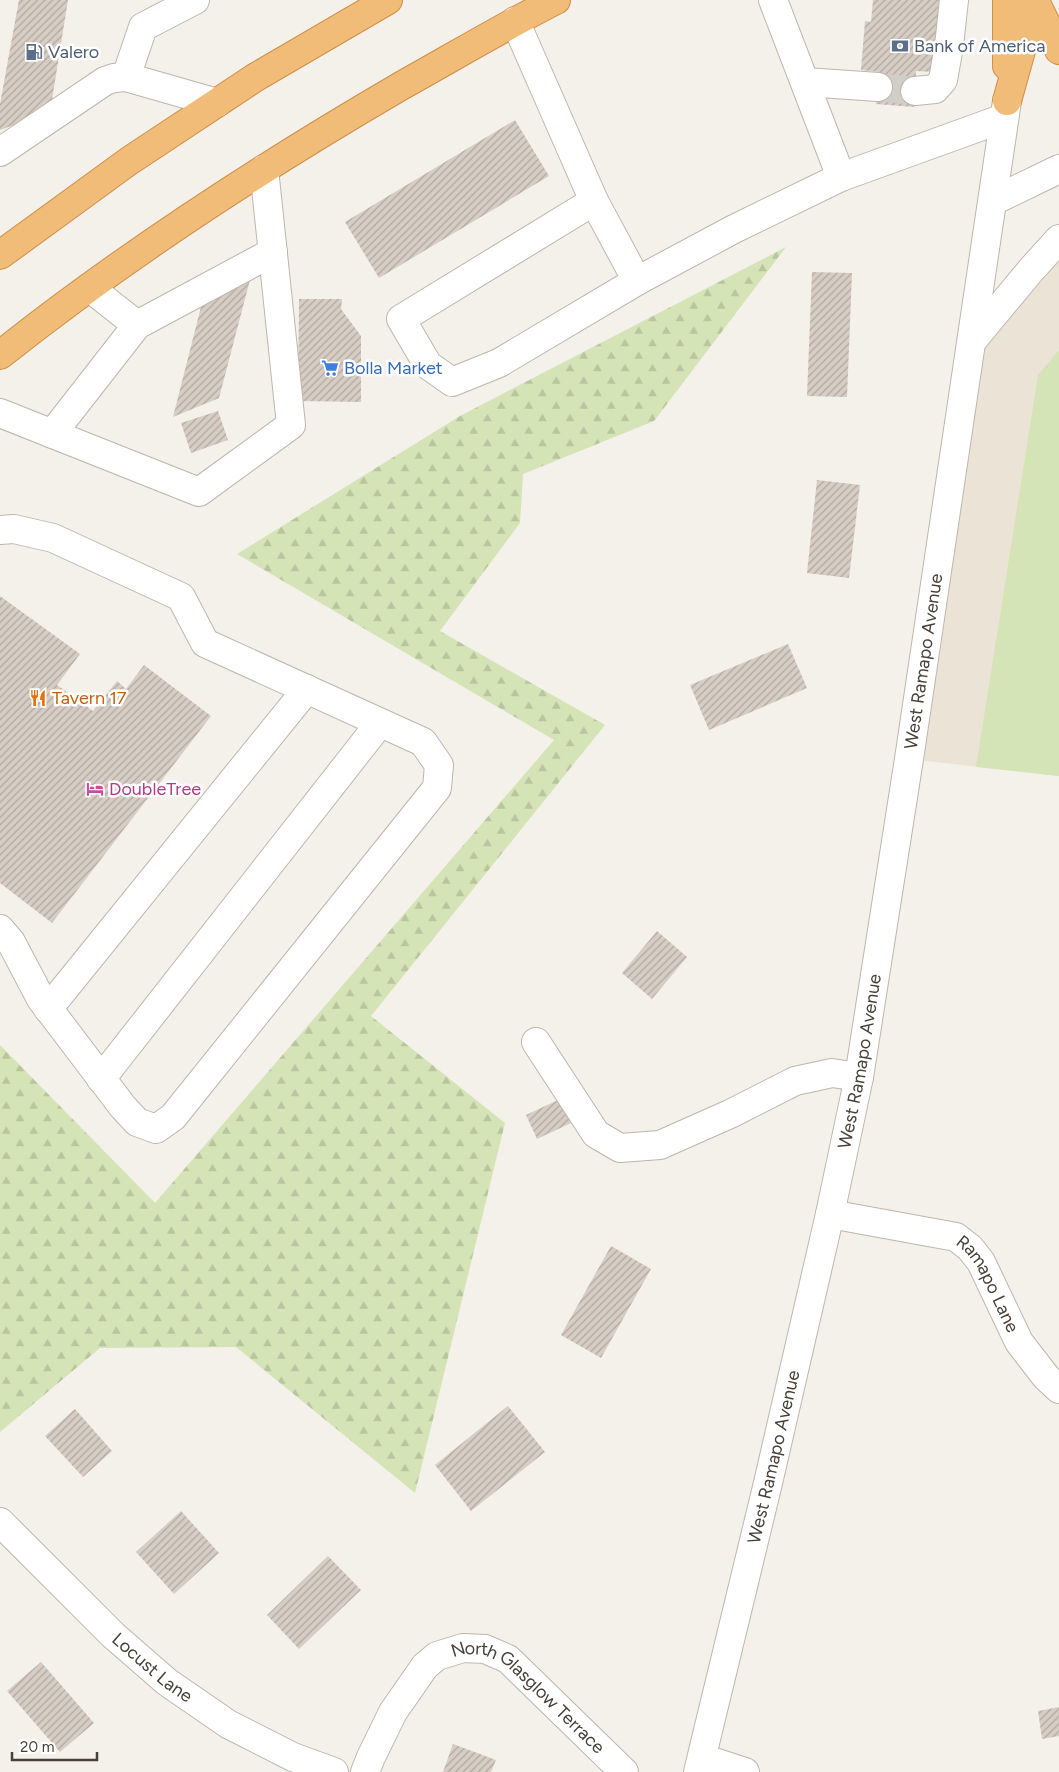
<svg xmlns="http://www.w3.org/2000/svg" width="1059" height="1772" viewBox="0 0 1059 1772" font-family="Figtree,sans-serif">
	<style>
		.education { fill: #ebe3d6 }
		.forest { fill: url(#forest-firs) }
		.park { fill: #d5e4b7 }
		.building { fill: url(#building-hatch) }
		.lines { fill: none; stroke-linecap: round; stroke-linejoin: round }
		.minor-tunnel { stroke: #d1cdc7; stroke-width: 28; stroke-dasharray: 28 14; stroke-linecap: butt }
		.minor-casing { stroke: #beb6ad; stroke-width: 30 }
		.highway-casing { stroke: #d08e48; stroke-width: 30 }
		.minor { stroke: #fff; stroke-width: 28 }
		.highway { stroke: #f1bb78; stroke-width: 28 }
		.labels { text-anchor: middle; dominant-baseline: central; stroke-width: 5; stroke-linejoin: round; paint-order: stroke }
		.service-label { font-size: 18px; fill: #4e5e75; stroke: #fff; text-anchor: start }
		.shop-label { font-size: 18px; fill: #366cbe; stroke: #fff; text-anchor: start }
		.street-label { font-size: 18px; fill: #474039; stroke: #fff }
		.food-label { font-size: 18px; fill: #c56008; stroke: #fff; text-anchor: start }
		.hotel-label { font-size: 18px; fill: #b23c85; stroke: #fff; text-anchor: start }
	</style>
	<defs>
		<pattern id="forest-firs" width="22" height="20" patternUnits="userSpaceOnUse" patternTransform="scale(1.25)"><rect width="22" height="20" fill="#d5e4b7"/><path d="M5 1l3.5 6h-7zM16 11l3.5 6h-7z" fill="#b8c59e"/></pattern>
		<pattern id="building-hatch" width="6" height="6" patternUnits="userSpaceOnUse" patternTransform="scale(1.25)"><rect width="6" height="6" fill="#d7cdc4"/><path d="M-1 1l2-2M0 6l6-6M5 7l2-2" fill="none" stroke="#b0a8a0"/></pattern>
	</defs>
	<rect width="100%" height="100%" fill="#f4f0ea"/>
	<polygon class="education" points="1059,239 1059,776 909,759 972,341"/>
	<polygon class="forest" points="786,247 654,421 523,474 520,523 440,631 605,725 371,1016 505,1123 415,1493 236,1347 100,1348 0,1432 0,1045 155,1203 554,740 237,554 460,416"/>
	<polygon class="park" points="1059,350 1059,776 976,767 1038,375"/>
	<g class="building">
		<polygon points="19,0 68,0 50,112 0,130 0,104"/>
		<polygon points="873,0 939,0 934,72 916,71 914,107 876,104 879,72 861,70 865,21 871,22"/>
		<polygon points="515,120 549,176 379,278 345,222"/>
		<polygon points="812,272 852,273 847,397 807,396"/>
		<polygon points="251,276 219,398 173,417 204,295"/>
		<polygon points="299,299 342,299 341,309 361,336 361,402 298,401"/>
		<polygon points="218,411 228,440 191,453 181,423"/>
		<polygon points="817,480 860,485 849,578 807,573"/>
		<polygon points="0,596 80,654 57,685 93,711 117,681 126,689 144,665 211,716 52,923 0,883"/>
		<polygon points="788,644 807,688 709,730 690,685"/>
		<polygon points="657,931 687,957 652,999 622,973"/>
		<polygon points="560,1099 571,1123 537,1139 526,1115"/>
		<polygon points="611,1246 651,1269 601,1358 561,1335"/>
		<polygon points="508,1406 545,1452 471,1511 435,1465"/>
		<polygon points="75,1409 112,1451 83,1477 45,1436"/>
		<polygon points="181,1511 219,1553 174,1594 136,1552"/>
		<polygon points="328,1556 361,1590 299,1649 267,1615"/>
		<polygon points="41,1662 94,1723 60,1752 7,1691"/>
		<polygon points="1059,1707 1059,1736 1042,1739 1038,1711"/>
		<polygon points="453,1744 496,1760 491,1772 443,1772"/>
	</g>
	<g class="lines">
		<polyline class="minor-tunnel" points="878,87 915,91"/>
		<g class="minor-casing">
			<g id="minor">
				<polyline points="773,0 841,177"/>
				<polyline points="515,21 594,201 401,319 428,365 452,382 499,363 637,281 734,229 841,177 1004,118"/>
				<polyline points="126,77 143,27 195,0"/>
				<polyline points="805,82 878,87"/>
				<polyline points="915,91 935,89 943,80 949,46 954,0"/>
				<polyline points="0,152 105,81 114,78 126,77 217,103"/>
				<polyline points="594,201 637,281"/>
				<polyline points="993,201 1059,169"/>
				<polyline points="90,288 137,325"/>
				<polyline points="972,341 1031,270 1059,239"/>
				<polyline points="0,413 199,492 291,425 264,169"/>
				<polyline points="52,434 137,325 273,252"/>
				<polyline points="0,530 14,529 53,538 181,597 205,643 423,742 439,765 437,788 173,1117 156,1129 137,1122 123,1107 41,999 11,942 0,929"/>
				<polyline points="48,1009 307,689"/>
				<polyline points="536,1042 596,1134 620,1148 660,1145 730,1114 795,1081 832,1073 859,1077"/>
				<polyline points="101,1079 380,723"/>
				<path id="s1" d="M830 1214 956 1237 970 1248 981 1262 1019 1342 1046 1377 1059 1389"/>
				<path id="s2" d="M0 1522 113 1635 167 1682 228 1724 293 1757 334 1772"/>
				<polyline points="702,1758 745,1772"/>
				<path id="s3" d="M365 1772 371 1757 393 1712 425 1666 437 1656 463 1648 485 1649 508 1659 624 1772"/>
				<path id="s4" d="M698 1772 768 1483 830 1214 859 1077 909 759 1007 101"/>
			</g>
		</g>
		<g class="highway-casing">
			<g id="highway">
				<polyline points="1007,0 1007,66"/>
				<polyline points="1035,1 1059,50"/>
				<polyline points="1007,101 1035,0"/>
				<polyline points="0,255 129,161 256,77 388,0"/>
				<path d="M0 355C126 255 262 167 401 86 453 57 503 27 556 0"/>
			</g>
		</g>
		<use href="#minor" class="minor"/>
		<use href="#highway" class="highway"/>
	</g>
	<defs>
		<g id="bank-bare" transform="scale(1.35)"><path d="M-6-4H6V4H-6ZM0-2.3a2.3 2.3 0 1 0 0 4.6a2.3 2.3 0 1 0 0-4.6Z" fill="#5c6f8a" stroke="#fff" stroke-width="2.5" paint-order="stroke"/></g>
		<g id="fuel-bare" transform="scale(1.35)"><path d="M-5.5-6h7V0h2V4h1.3V-2.5L3-4.5l.8-.8L6-3V5H2.5V1h-1V6h-7ZM-4.2-4.7v3.2H.2V-4.7Z" fill="#5c6f8a" stroke="#fff" stroke-width="2.5" paint-order="stroke"/></g>
		<g id="supermarket-bare" transform="scale(1.35)"><path d="M-6-5.5h2.5l.6 2H6L4.5 2H-2.5L-4.4-4H-6ZM-1.5 3.2a1.3 1.3 0 1 0 .1 0ZM3 3.2a1.3 1.3 0 1 0 .1 0Z" fill="#3f7fe0" stroke="#fff" stroke-width="2.5" paint-order="stroke"/></g>
		<g id="restaurant-bare" transform="scale(1.35)"><path d="M-5-6h1v4h1v-4h1v4h1v-4h1v5L-1.5 .5V6h-2V.5L-5-1ZM5-6V6H3V1.5H1.5Q1.5-4 5-6Z" fill="#e8710a" stroke="#fff" stroke-width="2.5" paint-order="stroke"/></g>
		<g id="hotel-bare" transform="scale(1.35)"><path d="M-6-4.5h1.5V1H6V5H4.5V3h-9V5H-6ZM-4 0a1.8 1.8 0 1 1 3.6 0ZM.5 0V-2.5h3Q6-2.5 6 0Z" fill="#d1479c" stroke="#fff" stroke-width="2.5" paint-order="stroke"/></g>
	</defs>
	<g fill-rule="evenodd">
		<use href="#bank-bare" x="900" y="46"/>
		<use href="#fuel-bare" x="34" y="52"/>
		<use href="#supermarket-bare" x="330" y="368"/>
		<use href="#restaurant-bare" x="38" y="698"/>
		<use href="#hotel-bare" x="95" y="789"/>
	</g>
	<g class="labels">
		<g class="service-label">
			<text x="914" y="46">Bank of America</text>
			<text x="48" y="52">Valero</text>
		</g>
		<g class="shop-label">
			<text x="344" y="368">Bolla Market</text>
		</g>
		<g class="street-label">
			<text stroke="none"><textPath href="#s4" startOffset="1134">West Ramapo Avenue</textPath></text>
			<text stroke="none"><textPath href="#s4" startOffset="729">West Ramapo Avenue</textPath></text>
			<text stroke="none"><textPath href="#s1" startOffset="186">Ramapo Lane</textPath></text>
			<text stroke="none"><textPath href="#s4" startOffset="324">West Ramapo Avenue</textPath></text>
			<text stroke="none"><textPath href="#s2" startOffset="211">Locust Lane</textPath></text>
			<text stroke="none"><textPath href="#s3" startOffset="248">North Glasglow Terrace</textPath></text>
		</g>
		<g class="food-label">
			<text x="52" y="698">Tavern 17</text>
		</g>
		<g class="hotel-label">
			<text x="109" y="789">DoubleTree</text>
		</g>
	</g>
	<path d="M12 1752v8h85v-8" fill="none" stroke="#474039" stroke-width="2.5"/>
	<text x="20" y="1752" font-size="15" fill="#474039" stroke="#ffffff" stroke-width="4" paint-order="stroke">20 m</text>
</svg>
